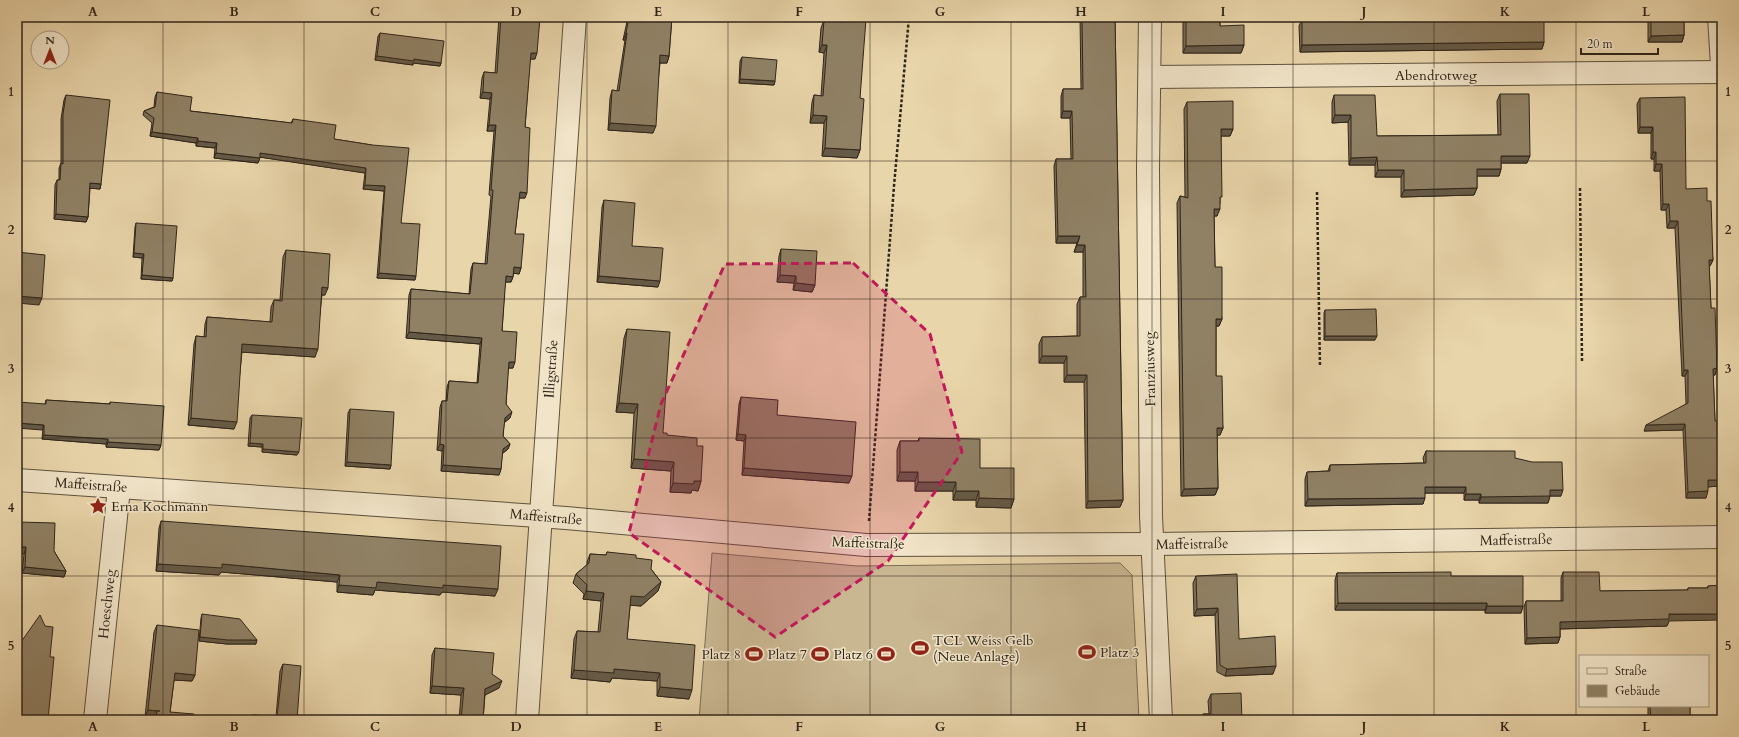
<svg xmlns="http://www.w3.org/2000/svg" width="1739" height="737" viewBox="0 0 1739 737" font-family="Cardo,serif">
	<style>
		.grass { fill: #c9b792; stroke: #7c6e56 }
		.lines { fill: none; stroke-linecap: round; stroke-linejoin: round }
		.minor-casing { stroke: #5e513e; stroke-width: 24 }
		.path { stroke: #2f251a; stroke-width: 2.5; stroke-dasharray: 3 2; stroke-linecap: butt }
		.minor { stroke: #f1e4c8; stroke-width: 22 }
		.wall { fill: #7c6f57; stroke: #2f251a }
		.shaded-wall { fill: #655a47; stroke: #2f251a }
		.building { fill: #908165; stroke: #2f251a }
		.marked { fill: #c2185b; fill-opacity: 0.2; stroke: #c2185b; stroke-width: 3; stroke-dasharray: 8 5; stroke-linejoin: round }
		.grid { fill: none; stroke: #2f251a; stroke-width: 1; stroke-opacity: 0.55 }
		.labels { text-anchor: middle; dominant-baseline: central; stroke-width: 3; stroke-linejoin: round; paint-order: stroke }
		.street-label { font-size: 14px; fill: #2f251a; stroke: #f1e4c8 }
		.poi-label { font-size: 14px; fill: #2f251a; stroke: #f1e4c8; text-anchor: start }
		.neatline { fill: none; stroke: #2f251a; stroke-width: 1.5 }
		.grid-label { font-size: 13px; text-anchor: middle; font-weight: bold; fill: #2f251a }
	</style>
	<rect width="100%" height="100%" fill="#e9d5aa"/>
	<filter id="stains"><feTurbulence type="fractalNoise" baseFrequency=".005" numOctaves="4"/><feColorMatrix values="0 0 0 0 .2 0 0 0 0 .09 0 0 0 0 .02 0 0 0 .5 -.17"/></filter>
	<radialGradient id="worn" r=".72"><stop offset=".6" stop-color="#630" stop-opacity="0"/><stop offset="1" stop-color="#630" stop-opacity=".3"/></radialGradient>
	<polygon class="grass" points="712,553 857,566 1120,563 1132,575 1139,720 699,720"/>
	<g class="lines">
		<g class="minor-casing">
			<g id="minor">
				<polyline points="1150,17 1148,169 1151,516 1161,720"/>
				<polyline points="1719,17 1722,65"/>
				<polyline points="1150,77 1722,72"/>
				<polyline points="17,480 566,518 866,545 1153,544 1722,537"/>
				<polyline points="95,720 119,488"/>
				<polyline points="527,720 575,17"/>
			</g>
		</g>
		<g class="path">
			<polyline points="1580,188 1582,361"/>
			<polyline points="1317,192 1320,367"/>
			<polyline points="869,521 894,186 909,17"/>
		</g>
		<use href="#minor" class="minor"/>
	</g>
	<g class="wall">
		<polygon points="499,17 540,17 535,59 530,59 525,127 525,198 519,198 515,234 521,268 519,274 514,273 511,282 505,282 502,331 513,368 508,368 506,404 510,418 504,423 503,436 510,444 508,449 502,454 501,469 499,475 441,471 442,451 437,450 440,407 442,401 446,401 447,387 449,381 477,383 480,344 406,338 409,295 411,289 469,294 471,269 473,263 485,264 491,196 489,195 494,131 487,131 490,99 480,98 482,78 484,72 495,73"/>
		<polygon points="628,17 672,17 669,56 667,63 660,63 653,133 608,130 610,98 612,90 617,91 625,40 623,40"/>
		<polygon points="1080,17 1115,17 1123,500 1120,507 1086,508 1084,382 1064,382 1064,363 1039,363 1039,344 1042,337 1077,336 1077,304 1080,297 1083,297 1083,252 1074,252 1077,243 1056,243 1054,166 1056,159 1071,159 1070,118 1061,118 1061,96 1063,89 1081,89"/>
		<polygon points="1183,17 1220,17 1220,26 1244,45 1241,53 1183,53"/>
		<polygon points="1342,17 1530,17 1530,20 1544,42 1542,49 1300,52 1299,26 1302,19 1342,19"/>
		<polygon points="1648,17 1684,17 1684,35 1682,42 1648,42"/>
		<polygon points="824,20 860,98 860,150 857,158 822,156 824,123 810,123 812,102 814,95 821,96 824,53 819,52 821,28"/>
		<polygon points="380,33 441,63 440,66 413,63 413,65 375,60 378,36"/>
		<polygon points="742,57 775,81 774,85 739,83 740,61"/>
		<polygon points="157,92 190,111 291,123 293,119 334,139 372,145 401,223 415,280 377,278 384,191 363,189 365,173 260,157 258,163 214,158 215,148 196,146 196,143 150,136 152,123 143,115 144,111 154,107 155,97"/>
		<polygon points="1500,94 1527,163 1501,163 1501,169 1499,176 1477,176 1477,188 1474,195 1401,197 1401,177 1375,177 1375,165 1349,165 1348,122 1332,123 1332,102 1334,95 1377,136 1498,135 1497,101"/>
		<polygon points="66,95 101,184 100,189 90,188 88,217 86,222 54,219 55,185 57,180 59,180 59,168 61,163 61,119 64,100"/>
		<polygon points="1640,98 1686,189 1707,201 1713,260 1710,266 1709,266 1711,308 1717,368 1715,375 1713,375 1715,421 1722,480 1719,486 1708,487 1706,498 1686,498 1683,430 1644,431 1686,404 1685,376 1682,376 1675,228 1667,228 1666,210 1661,210 1660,171 1654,171 1654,159 1651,159 1651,133 1638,133 1637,104"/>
		<polygon points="1187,102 1233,129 1230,136 1221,136 1220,203 1217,216 1214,216 1215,267 1222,319 1219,326 1216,326 1216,376 1223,428 1220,435 1217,435 1218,488 1215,495 1181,496 1177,203 1180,196 1185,197 1184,109"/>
		<polygon points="604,200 632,246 658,287 597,282 602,207"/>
		<polygon points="136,223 173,278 172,281 141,279 142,258 133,257 135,227"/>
		<polygon points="781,249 815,285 812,292 793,290 794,283 777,282 779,256"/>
		<polygon points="286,250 325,295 322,295 315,357 242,352 234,429 188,425 194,344 196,336 204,337 205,324 207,317 270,322 271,307 274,300 280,300 283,257"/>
		<polygon points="1325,310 1375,340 1324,340 1324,313"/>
		<polygon points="627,329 663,433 667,435 697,446 701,481 698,491 692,490 691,493 670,492 671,471 631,468 634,413 616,412 624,338"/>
		<polygon points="741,397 777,415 849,483 742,475 744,441 736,440 739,404"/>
		<polygon points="46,400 110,404 110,402 161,445 159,450 106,447 106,444 42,439 45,404"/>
		<polygon points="350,409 391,465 390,469 345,466 348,413"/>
		<polygon points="252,415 297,455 262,452 262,447 248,446 250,418"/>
		<polygon points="919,438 980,468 1014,499 1011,508 976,507 976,500 953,500 953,491 915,491 915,481 897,481 897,450 900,441 918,441"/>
		<polygon points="1426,451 1515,458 1561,496 1550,496 1548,503 1479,503 1479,500 1464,500 1464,493 1425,493 1423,504 1305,506 1305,479 1307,472 1328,471 1330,465 1424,463 1423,458"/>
		<polygon points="161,521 495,596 442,592 440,595 375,590 373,595 337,592 337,582 221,572 219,575 156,571 159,528"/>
		<polygon points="17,522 54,551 66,571 64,577 22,573 24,554"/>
		<polygon points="607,552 636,558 651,569 661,582 658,591 641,606 630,605 627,639 689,699 657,696 657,681 612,678 610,682 571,678 574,639 577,631 598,632 601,601 583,599 584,594 573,583 576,574 587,565 587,562 590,554 606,555"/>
		<polygon points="1563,572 1600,591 1687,590 1688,588 1707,588 1708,586 1722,585 1669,621 1667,626 1560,629 1560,637 1558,643 1525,644 1524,607 1526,601 1561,601 1561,578"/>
		<polygon points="1337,573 1451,576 1523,606 1521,613 1485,613 1485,610 1335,610 1335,580"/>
		<polygon points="1196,576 1239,639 1273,674 1225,676 1217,672 1215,615 1194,616 1193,583"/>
		<polygon points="202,614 256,644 227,644 199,641 201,618"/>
		<polygon points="157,625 195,675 192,681 174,680 170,712 194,720 155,720 155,718 145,717 154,632"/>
		<polygon points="17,633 21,642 50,657 17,720"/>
		<polygon points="435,648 492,674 499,688 485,695 483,720 459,720 461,695 430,693 432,655"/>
		<polygon points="283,664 297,720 251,720 253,715 276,717 280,671"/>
		<polygon points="1211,694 1242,720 1254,720 1201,720 1203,714 1209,714 1208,701"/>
		<rect x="1648" y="706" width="42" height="14"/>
	</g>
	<g class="shaded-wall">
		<polygon points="626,33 627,33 625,40 623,40"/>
		<polygon points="1684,35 1682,42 1648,42 1651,36"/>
		<polygon points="1544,42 1542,49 1300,52 1302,45"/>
		<polygon points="822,45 827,45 824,53 819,52"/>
		<polygon points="1244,45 1241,53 1183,53 1186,46"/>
		<polygon points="531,53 537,53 535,59 529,59"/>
		<polygon points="660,55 669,56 667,63 657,63"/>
		<polygon points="377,56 414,59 441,63 440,66 413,63 413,65 375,60"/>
		<polygon points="740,79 775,81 774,85 739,83"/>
		<polygon points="483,92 492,93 490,99 480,98"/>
		<polygon points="1063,111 1072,111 1070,118 1061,118"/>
		<polygon points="813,115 827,116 824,123 810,123"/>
		<polygon points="1335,115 1351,115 1348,122 1332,123"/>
		<polygon points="610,123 656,126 653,133 608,130"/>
		<polygon points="489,125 496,125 494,131 487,131"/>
		<polygon points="1640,127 1653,127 1651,133 1638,133"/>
		<polygon points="1221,129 1233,129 1230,136 1218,136"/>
		<polygon points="152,132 198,138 196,143 150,136"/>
		<polygon points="198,141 217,143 215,148 196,146"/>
		<polygon points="825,148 860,150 857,158 822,156"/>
		<polygon points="1653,152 1656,152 1654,159 1651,159"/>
		<polygon points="216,153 260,158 258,163 214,158"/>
		<polygon points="260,153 366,168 365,173 259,157"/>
		<polygon points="1501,156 1530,156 1527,163 1499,163"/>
		<polygon points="1377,157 1375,165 1349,165 1351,158"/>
		<polygon points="1656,164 1662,164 1660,171 1654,171"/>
		<polygon points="1477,169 1501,169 1499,176 1474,176"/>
		<polygon points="1378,170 1404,170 1401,177 1375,177"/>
		<polygon points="90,183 101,184 100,189 88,188"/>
		<polygon points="365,185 385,186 384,191 363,189"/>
		<polygon points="1477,188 1474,195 1401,197 1404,190"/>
		<polygon points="520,192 527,193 525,198 517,198"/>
		<polygon points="1663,204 1669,204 1666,210 1661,210"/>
		<polygon points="1214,209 1220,209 1217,216 1212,216"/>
		<polygon points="56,214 88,217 86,222 54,219"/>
		<polygon points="1670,221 1678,221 1675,228 1667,228"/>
		<polygon points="1058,236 1080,236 1077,243 1056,243"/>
		<polygon points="1077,245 1085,245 1083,252 1074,252"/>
		<polygon points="134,253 144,254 142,258 133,257"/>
		<polygon points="1709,260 1713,260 1710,266 1707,266"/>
		<polygon points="514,267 521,268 519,274 512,273"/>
		<polygon points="379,273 416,276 415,280 377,278"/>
		<polygon points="142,275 173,278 172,281 141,279"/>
		<polygon points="780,275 796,276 794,283 777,282"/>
		<polygon points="506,276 513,277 511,282 503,282"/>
		<polygon points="599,276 660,281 658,287 597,282"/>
		<polygon points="796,283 815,285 812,292 793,290"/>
		<polygon points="322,287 328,288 325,295 320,295"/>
		<polygon points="17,296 42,298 39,305 17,303"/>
		<polygon points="1216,319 1222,319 1219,326 1213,326"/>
		<polygon points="409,332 482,338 480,344 406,338"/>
		<polygon points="1325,336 1377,336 1375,340 1324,340"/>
		<polygon points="242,344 318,349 315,357 240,352"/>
		<polygon points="1042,356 1067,356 1064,363 1039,363"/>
		<polygon points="509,362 515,362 513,368 507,368"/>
		<polygon points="1717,368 1715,375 1711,376 1713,369"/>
		<polygon points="1684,370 1688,370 1685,376 1682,376"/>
		<polygon points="1067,375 1087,375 1084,382 1064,382"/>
		<polygon points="619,403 638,404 634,413 616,412"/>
		<polygon points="512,412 510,418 502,424 505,418"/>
		<polygon points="191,418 237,422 234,429 188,425"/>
		<polygon points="17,423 44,425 42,430 17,428"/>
		<polygon points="1685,424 1683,430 1644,431 1646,425"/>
		<polygon points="1217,428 1223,428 1220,435 1214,436"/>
		<polygon points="738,434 746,435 744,441 736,440"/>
		<polygon points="44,435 108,439 106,444 42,439"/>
		<polygon points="108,442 161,445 159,450 106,447"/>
		<polygon points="250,443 263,444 262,447 248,446"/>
		<polygon points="440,444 444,445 442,451 437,450"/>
		<polygon points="510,444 508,449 500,455 503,449"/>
		<polygon points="263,449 299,452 297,455 262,452"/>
		<polygon points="634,459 674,462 671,471 631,468"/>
		<polygon points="347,462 391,465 390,469 345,466"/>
		<polygon points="443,465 501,469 499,475 441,471"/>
		<polygon points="744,468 852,476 849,483 742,475"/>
		<polygon points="900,472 918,472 915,481 897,481"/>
		<polygon points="1708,480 1722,480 1719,486 1706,487"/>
		<polygon points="694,481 701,481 698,491 692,490 691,493 670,492 673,483"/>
		<polygon points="918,482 956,482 953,491 915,491"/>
		<polygon points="1425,487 1466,487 1464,493 1423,493"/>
		<polygon points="1218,488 1215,495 1181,496 1184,489"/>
		<polygon points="1550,490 1563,490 1561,496 1550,496 1548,503 1479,503 1481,497"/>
		<polygon points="956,491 979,491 976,500 953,500"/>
		<polygon points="1708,491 1706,498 1686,498 1688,492"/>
		<polygon points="1466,494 1481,494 1479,500 1464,500"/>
		<polygon points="979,498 1014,499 1011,508 976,507"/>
		<polygon points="1425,498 1423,504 1305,506 1308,499"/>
		<polygon points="1123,500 1120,507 1086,508 1088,501"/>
		<polygon points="17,547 26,547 24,554 17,553"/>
		<polygon points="158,564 222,564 340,575 337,582 221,572 219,575 156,571"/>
		<polygon points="25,567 66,571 64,577 22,573"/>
		<polygon points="377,582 443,585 498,589 495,596 442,592 440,595 375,590 373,595 337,592 339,585"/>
		<polygon points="661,582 658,591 641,606 627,605 631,596"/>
		<polygon points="586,591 604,593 601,601 583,599"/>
		<polygon points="1338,603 1487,603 1485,610 1335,610"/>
		<polygon points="1487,606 1523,606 1521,613 1485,613"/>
		<polygon points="1218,608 1215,615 1194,616 1197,609"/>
		<polygon points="1669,614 1722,614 1722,620 1669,621 1667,626 1557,629 1560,622"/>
		<polygon points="200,637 257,640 256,644 227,644 199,641"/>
		<polygon points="1560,637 1558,643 1525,644 1527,638"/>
		<polygon points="1276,666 1273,674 1225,676 1227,669"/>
		<polygon points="614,669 660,673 657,681 612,678 610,682 571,678 574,670"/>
		<polygon points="175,673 195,675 192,681 173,680"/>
		<polygon points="502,681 499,688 483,696 485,689"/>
		<polygon points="17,685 20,685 17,693"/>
		<polygon points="432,686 464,688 461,695 430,693"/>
		<polygon points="660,687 692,690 689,699 657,696"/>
		<polygon points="148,710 157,711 155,718 145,717"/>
	</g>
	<g class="building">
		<polygon points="501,17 540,17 537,53 531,53 525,127 530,128 527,193 520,192 515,234 524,234 521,268 514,267 513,277 506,276 502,331 517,332 515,362 509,362 506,404 512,412 505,418 503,436 510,444 503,449 501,469 443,465 444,445 440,444 442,401 447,401 449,381 478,383 482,338 409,332 411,289 470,294 473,263 487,264 493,190 491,190 496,125 489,125 492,93 483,92 484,72 497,73"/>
		<polygon points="629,17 672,17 669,56 660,55 656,126 610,123 612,90 619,91 627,33 626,33"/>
		<polygon points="1082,17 1115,17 1123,500 1088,501 1087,375 1067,375 1067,356 1042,356 1042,337 1080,336 1080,297 1086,297 1085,245 1077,245 1080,236 1058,236 1056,159 1073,159 1072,111 1063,111 1063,89 1083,89"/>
		<polygon points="1186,17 1220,17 1220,26 1244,25 1244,45 1186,46"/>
		<polygon points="1344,17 1530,17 1530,20 1544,20 1544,42 1302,45 1302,19 1344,19"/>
		<polygon points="1651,17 1684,17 1684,35 1651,36"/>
		<polygon points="847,18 866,19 860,98 864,99 860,150 825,148 827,116 813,115 814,95 823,96 827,45 822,45 824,20 844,22"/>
		<polygon points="380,33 444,41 441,63 414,59 414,61 377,56"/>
		<polygon points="742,57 777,60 775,81 740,79"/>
		<polygon points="17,89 20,89 17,132"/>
		<polygon points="157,92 192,97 190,111 292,123 293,119 336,125 334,139 372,145 409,148 401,223 420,224 416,276 379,273 385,186 365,185 366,168 260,153 260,158 216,153 217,143 198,141 198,138 152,132 154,118 144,111 155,107"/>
		<polygon points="1500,94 1529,94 1530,156 1501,156 1501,169 1477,169 1477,188 1404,190 1404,170 1378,170 1377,157 1351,158 1351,115 1335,115 1334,95 1375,95 1377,136 1501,135"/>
		<polygon points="66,95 110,100 101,184 90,183 88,217 56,214 57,180 60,180 61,163 63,164 63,114"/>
		<polygon points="1685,97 1686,189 1707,188 1707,201 1711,201 1713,260 1709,260 1711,308 1715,308 1717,368 1713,369 1715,421 1719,421 1722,480 1708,480 1708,491 1688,492 1685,424 1646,425 1688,403 1688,370 1684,370 1678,221 1670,221 1669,204 1663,204 1662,164 1656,164 1656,152 1653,152 1653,127 1640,127 1640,98"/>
		<polygon points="1233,101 1233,129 1221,129 1222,197 1220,197 1220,209 1214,209 1215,267 1222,267 1222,319 1216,319 1216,376 1222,376 1223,428 1217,428 1218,488 1184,489 1180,196 1188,198 1187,102"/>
		<polygon points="604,200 635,203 632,246 663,248 660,281 599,276"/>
		<polygon points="136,223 177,226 173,278 142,275 144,254 134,253"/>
		<polygon points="781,249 817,251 815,285 796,283 796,276 780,275"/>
		<polygon points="286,250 330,254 328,288 322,287 318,349 242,344 237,422 191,418 196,336 206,337 207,317 272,322 274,300 282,301"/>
		<polygon points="17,252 45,255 42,298 17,296"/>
		<polygon points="1376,309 1377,336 1325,336 1325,310"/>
		<polygon points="627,329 670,332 663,433 667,433 667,435 697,438 697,446 703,446 701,481 694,481 694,484 673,483 674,462 634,459 638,404 619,403"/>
		<polygon points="741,397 778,400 777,415 856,422 852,476 744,468 746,435 738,434"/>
		<polygon points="46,400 110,404 110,402 164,406 161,445 108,442 108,439 44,435 44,425 17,423 17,402 46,404"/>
		<polygon points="350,409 394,412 391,465 347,462"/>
		<polygon points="252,415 302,418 299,452 263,449 263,444 250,443"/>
		<polygon points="919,438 980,439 980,468 1014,468 1014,499 979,498 979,491 956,491 956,482 918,482 918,472 900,472 900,441 919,441"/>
		<polygon points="1426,451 1515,451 1515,458 1532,462 1562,462 1563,490 1550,490 1550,496 1481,497 1481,494 1466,494 1466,487 1425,487 1425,498 1308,499 1307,472 1330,471 1330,465 1426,463"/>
		<polygon points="161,521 501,546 498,589 443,585 443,588 377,582 376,588 339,585 340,575 222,564 222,568 158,564"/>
		<polygon points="17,522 55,523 54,551 66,571 25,567 26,547 17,547"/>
		<polygon points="607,552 636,555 636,558 652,560 651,569 661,582 644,597 631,596 627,639 695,645 692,690 660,687 660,673 614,669 614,673 574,670 577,631 600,632 604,593 586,591 587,585 576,574 589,563 590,554 606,555"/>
		<polygon points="1451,572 1451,576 1523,576 1523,606 1487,606 1487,603 1338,603 1337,573"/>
		<polygon points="1563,572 1599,572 1600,591 1688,590 1688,588 1708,588 1708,586 1722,585 1722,614 1669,614 1669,619 1560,622 1560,637 1527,638 1526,601 1563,601"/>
		<polygon points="1237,574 1239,639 1275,636 1276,666 1227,669 1220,665 1218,608 1197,609 1196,576"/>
		<polygon points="202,614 240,619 257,640 228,640 200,637"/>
		<polygon points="40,615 45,626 53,627 50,657 54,657 48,720 17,720 17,709 20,685 17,685 17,633 21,642"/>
		<polygon points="157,625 199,630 195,675 175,673 170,712 194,714 194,720 156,720 157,711 160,711 148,710"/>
		<polygon points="435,648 494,653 492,674 502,681 485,689 483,720 461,720 464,688 432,686"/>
		<polygon points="283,664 301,666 297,720 253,720 253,715 277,717"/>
		<polygon points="1241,693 1242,720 1253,719 1254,720 1203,720 1203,714 1211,714 1211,694"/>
		<polygon points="1650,706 1690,706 1690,720 1651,720"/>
		<polygon points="345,718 379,720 345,720"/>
	</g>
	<path class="marked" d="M853 263 930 334 962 452 888 561 775 637 629 533 661 404 725 264Z"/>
	<path class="grid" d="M163 17V720M304 17V720M446 17V720M587 17V720M728 17V720M870 17V720M1011 17V720M1152 17V720M1293 17V720M1434 17V720M1576 17V720M17 161H1722M17 299H1722M17 438H1722M17 576H1722"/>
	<defs>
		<g id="sight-bare" transform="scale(1.38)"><path d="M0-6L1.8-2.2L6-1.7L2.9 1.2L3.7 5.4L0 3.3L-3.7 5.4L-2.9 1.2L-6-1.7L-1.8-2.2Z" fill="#8f2418" stroke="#f1e4c8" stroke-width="2.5" paint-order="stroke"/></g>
		<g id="stadium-bare" transform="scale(1.38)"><path d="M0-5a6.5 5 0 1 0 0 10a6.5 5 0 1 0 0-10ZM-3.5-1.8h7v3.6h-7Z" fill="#8f2418" stroke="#f1e4c8" stroke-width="2.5" paint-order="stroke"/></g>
	</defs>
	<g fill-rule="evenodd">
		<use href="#sight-bare" x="98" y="506"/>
		<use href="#stadium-bare" x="920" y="648"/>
		<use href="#stadium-bare" x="1087" y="652"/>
		<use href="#stadium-bare" x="754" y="654"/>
		<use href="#stadium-bare" x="820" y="654"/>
		<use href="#stadium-bare" x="886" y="654"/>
	</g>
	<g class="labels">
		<g class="street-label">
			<text x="1436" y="75">Abendrotweg</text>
			<text transform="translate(551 369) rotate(-86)">Illigstraße</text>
			<text transform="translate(1150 369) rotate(-91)">Franziusweg</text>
			<text transform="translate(91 485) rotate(4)">Maffeistraße</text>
			<text transform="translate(546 517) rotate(5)">Maffeistraße</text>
			<text transform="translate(1516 540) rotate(-1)">Maffeistraße</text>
			<text transform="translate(868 543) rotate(2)">Maffeistraße</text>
			<text transform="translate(1192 544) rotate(-1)">Maffeistraße</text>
			<text transform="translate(107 604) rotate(-84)">Hoeschweg</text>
		</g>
		<g class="poi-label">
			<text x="111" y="506">Erna Kochmann</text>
			<text x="933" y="640">TCL Weiss Gelb<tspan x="933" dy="16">(Neue Anlage)</tspan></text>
			<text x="1100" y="652">Platz 3</text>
			<text x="741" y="654" text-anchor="end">Platz 8</text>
			<text x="807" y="654" text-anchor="end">Platz 7</text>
			<text x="873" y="654" text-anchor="end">Platz 6</text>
		</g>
	</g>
	<rect width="1739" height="737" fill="none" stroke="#e9d5aa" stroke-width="44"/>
	<rect x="1579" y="655" width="130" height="52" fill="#f1e4c8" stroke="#a39882"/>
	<rect x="1587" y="668" width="20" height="6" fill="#f1e4c8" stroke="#a39882"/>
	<text x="1615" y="675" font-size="12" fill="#2f251a">Straße</text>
	<rect x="1587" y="685" width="20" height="12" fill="#908165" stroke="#a39882"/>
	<text x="1615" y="695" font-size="12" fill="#2f251a">Gebäude</text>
	<g transform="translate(50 50)"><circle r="19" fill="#f1e4c8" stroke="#a39882"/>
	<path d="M0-3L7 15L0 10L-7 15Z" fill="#8f2418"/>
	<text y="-6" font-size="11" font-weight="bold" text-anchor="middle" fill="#2f251a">N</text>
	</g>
	<path d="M1581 48v6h77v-6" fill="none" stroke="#2f251a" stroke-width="2"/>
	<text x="1587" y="48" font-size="12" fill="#2f251a" stroke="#f1e4c8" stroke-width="3" paint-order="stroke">20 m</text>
	<rect x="22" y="22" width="1695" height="693" class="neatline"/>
	<g class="grid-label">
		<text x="93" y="16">A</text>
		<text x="234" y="16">B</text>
		<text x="375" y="16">C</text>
		<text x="516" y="16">D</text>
		<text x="658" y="16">E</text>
		<text x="799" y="16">F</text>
		<text x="940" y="16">G</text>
		<text x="1081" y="16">H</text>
		<text x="1223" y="16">I</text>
		<text x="1364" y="16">J</text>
		<text x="1505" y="16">K</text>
		<text x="1646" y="16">L</text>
		<text x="11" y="96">1</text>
		<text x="1728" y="96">1</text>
		<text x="11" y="234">2</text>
		<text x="1728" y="234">2</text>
		<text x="11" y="373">3</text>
		<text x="1728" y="373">3</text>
		<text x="11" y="512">4</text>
		<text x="1728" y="512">4</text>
		<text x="11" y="650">5</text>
		<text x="1728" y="650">5</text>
		<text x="93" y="731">A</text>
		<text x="234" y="731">B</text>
		<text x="375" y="731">C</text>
		<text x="516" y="731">D</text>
		<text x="658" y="731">E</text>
		<text x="799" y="731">F</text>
		<text x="940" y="731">G</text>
		<text x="1081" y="731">H</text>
		<text x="1223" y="731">I</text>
		<text x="1364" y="731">J</text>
		<text x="1505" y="731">K</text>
		<text x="1646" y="731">L</text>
	</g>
	<rect width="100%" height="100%" filter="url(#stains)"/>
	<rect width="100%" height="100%" fill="url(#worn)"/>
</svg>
